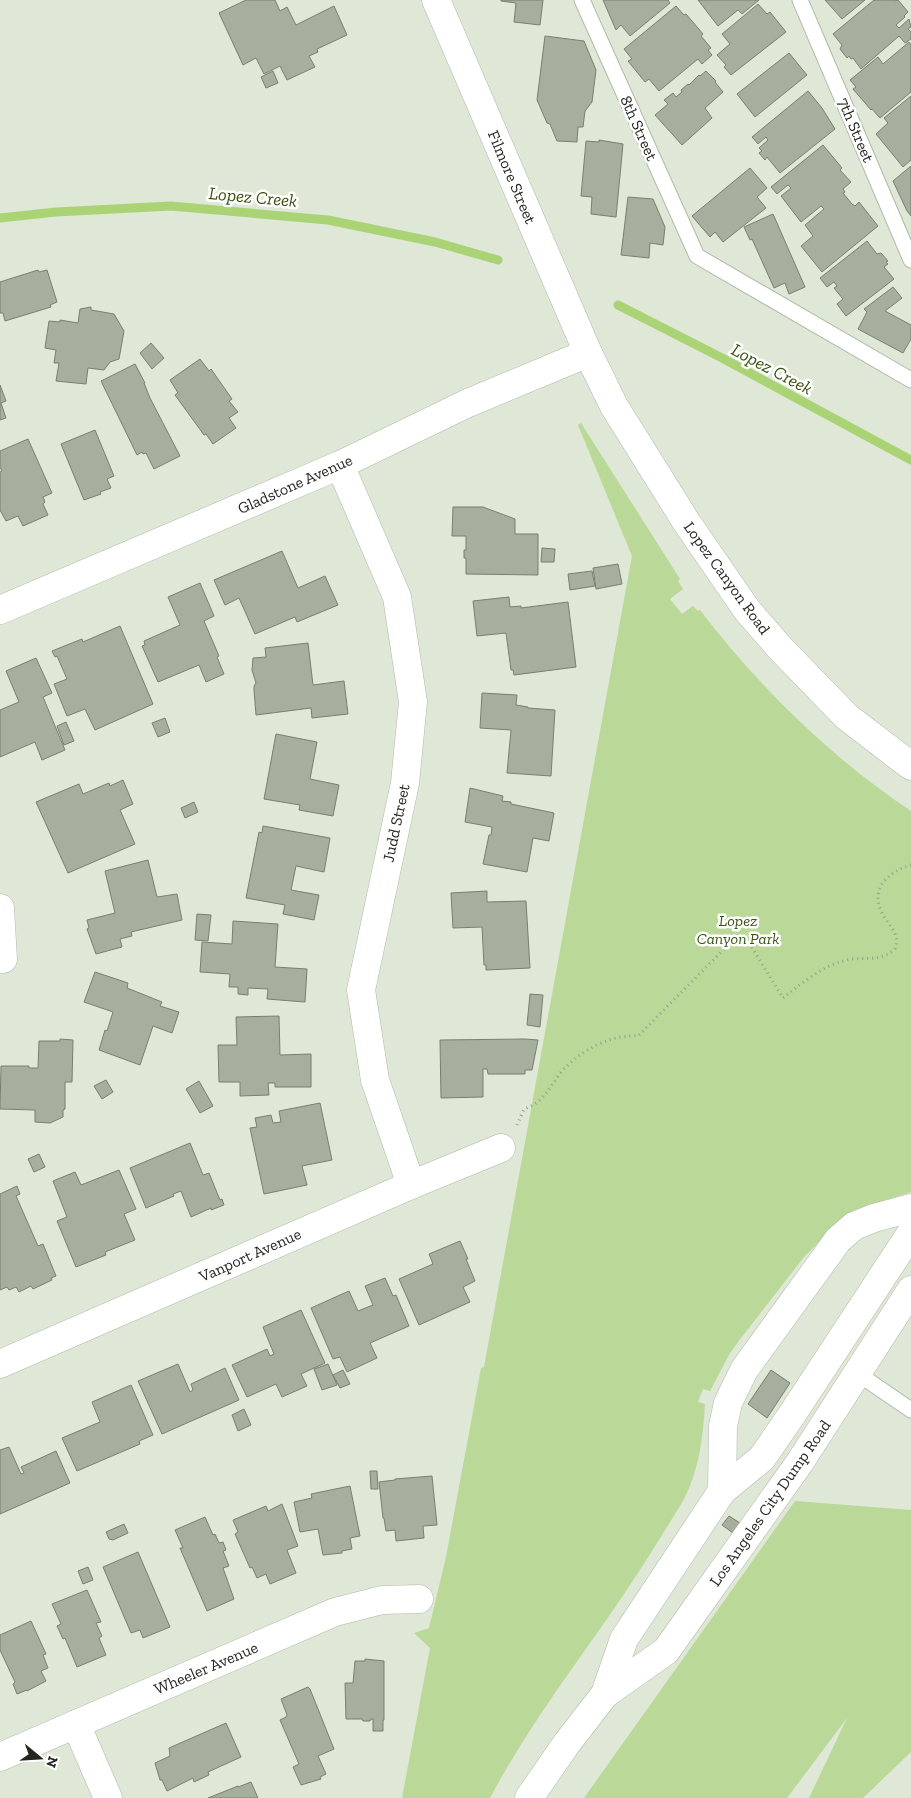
<svg xmlns="http://www.w3.org/2000/svg" width="911" height="1798" viewBox="0 0 911 1798" font-family="'Zilla Slab',serif">
	<style>
		.green { fill: #bad897 }
		.lines { fill: none; stroke-linecap: round; stroke-linejoin: round }
		.stream { stroke: #aad375; stroke-width: 9 }
		.building { fill: #a6ae9e; stroke: #787f70 }
		.lane-casing { stroke: #b1b9a9; stroke-width: 17 }
		.street-casing { stroke: #b1b9a9; stroke-width: 29 }
		.path { stroke: #979d90; stroke-width: 3; stroke-dasharray: 1 4; stroke-linecap: butt }
		.lane { stroke: #fff; stroke-width: 15 }
		.street { stroke: #fff; stroke-width: 28 }
		.labels { text-anchor: middle; dominant-baseline: central; stroke-width: 5; stroke-linejoin: round; paint-order: stroke }
		.street-label { font-size: 16px; fill: #242721; stroke: #fff }
		.park-label { font-size: 16px; font-style: italic; fill: #3a5311; stroke: #fff }
		.water-label { font-size: 18px; font-style: italic; fill: #37500d; stroke: #fff }
	</style>
	<rect width="100%" height="100%" fill="#dfe7d6"/>
	<g class="green">
		<path d="M581 423 680 579 678 581 683 589 670 599 682 614 693 606 698 611 700 610C759 687 830 757 911 811V1192L860 1208 846 1215 804 1257 741 1338 730 1353 710 1391 703 1389 698 1402 705 1404C703 1438 699 1471 683 1501 659 1540 635 1579 609 1616 567 1676 524 1734 490 1798H402L430 1648 414 1633 429 1628 446 1557 481 1368 484 1367 632 556 578 425Z"/>
		<polygon points="795,1501 911,1510 911,1752 863,1798 809,1798 847,1718 787,1798 584,1798"/>
	</g>
	<g class="lines">
		<g class="stream">
			<polyline points="0,218 56,212 171,206 328,220 435,242 498,260"/>
			<polyline points="618,305 724,359 911,460"/>
		</g>
	</g>
	<g class="building">
		<polygon points="246,0 275,0 280,11 287,7 296,25 334,6 347,35 317,49 318,52 309,56 315,67 287,80 280,66 264,74 256,58 243,65 219,13"/>
		<polygon points="501,0 543,0 540,25 514,22 516,3 501,1"/>
		<polygon points="603,0 668,0 670,3 630,36 621,25 616,30"/>
		<polygon points="698,0 759,0 742,14 738,10 718,26"/>
		<polygon points="825,0 865,0 842,19"/>
		<polygon points="874,0 893,0 894,1 898,0 908,12 904,16 905,17 896,25 899,28 909,19 911,27 908,29 911,32 911,39 905,43 899,36 861,69 853,58 851,59 849,56 847,58 840,49 842,45 833,34"/>
		<polygon points="758,4 767,14 770,12 786,32 731,75 724,67 726,65 717,55 730,44 722,34"/>
		<polygon points="676,6 684,15 686,14 703,34 701,36 711,48 708,50 712,55 702,64 698,59 659,91 649,79 645,82 628,61 632,59 624,49"/>
		<polygon points="545,36 584,41 596,70 592,102 585,111 583,127 578,127 577,142 557,141 550,124 547,123 537,100"/>
		<polygon points="909,42 911,45 911,92 880,118 872,109 871,110 853,89 856,87 850,80 878,57 883,64"/>
		<polygon points="789,53 807,75 755,117 737,94"/>
		<polygon points="273,71 278,83 266,88 261,77"/>
		<polygon points="706,71 716,81 715,82 723,92 705,108 712,118 682,145 655,115 668,104 664,100 673,93 676,97 682,92 681,90 688,84 689,85 699,75 700,76"/>
		<polygon points="808,91 822,108 835,129 780,173 767,157 765,160 759,153 762,151 759,148 768,140 766,137 758,144 752,137"/>
		<polygon points="911,96 911,160 903,167 876,134 888,123 884,118"/>
		<polygon points="599,140 623,144 616,217 591,214 592,197 581,196 586,141 599,142"/>
		<polygon points="823,145 842,168 840,170 851,182 843,189 845,192 843,193 852,204 855,206 859,202 878,226 822,272 801,246 813,236 805,225 824,209 821,206 801,222 781,196 791,188 788,185 777,194 771,187"/>
		<polygon points="911,166 911,216 907,211 893,181"/>
		<polygon points="750,168 767,188 757,197 766,208 723,242 715,232 710,237 692,216"/>
		<polygon points="628,197 653,199 665,227 663,245 650,243 649,258 621,255"/>
		<polygon points="773,214 805,287 789,294 785,283 774,288 752,239 750,240 744,227"/>
		<polygon points="867,241 877,254 881,253 888,261 886,262 888,264 884,267 894,279 846,316 837,304 843,299 834,288 837,286 834,282 827,287 820,278"/>
		<polygon points="38,270 39,272 47,270 57,302 50,305 51,307 5,321 3,313 0,313 0,282"/>
		<polygon points="893,287 902,298 885,311 911,325 911,339 903,353 858,329 867,312 864,309"/>
		<polygon points="91,307 91,310 114,314 124,331 119,359 110,362 104,370 88,368 86,384 56,381 59,363 54,363 56,350 45,348 49,321 60,322 60,320 78,323 80,309"/>
		<polygon points="151,343 164,358 152,369 140,353"/>
		<polygon points="200,359 209,371 211,369 232,399 229,401 238,412 229,418 236,428 213,444 206,434 204,435 175,395 178,393 170,380"/>
		<polygon points="135,364 145,383 144,383 150,398 180,456 154,469 146,453 143,454 142,452 137,455 101,381"/>
		<polygon points="0,385 6,401 1,403 6,418 0,420"/>
		<polygon points="95,430 114,476 107,479 111,488 100,492 101,494 84,500 61,444"/>
		<polygon points="28,439 52,493 43,497 45,502 43,504 48,515 23,526 18,516 6,521 0,510 0,472 2,471 0,467 0,451"/>
		<polygon points="453,507 483,507 515,519 515,534 538,534 538,575 466,574 466,558 464,558 464,550 466,550 466,536 452,536"/>
		<polygon points="542,548 555,549 554,562 541,562"/>
		<polygon points="282,551 298,588 325,576 338,605 297,622 295,617 255,634 239,598 225,605 214,580"/>
		<polygon points="618,564 622,584 596,589 593,568"/>
		<polygon points="592,571 595,586 570,590 568,574"/>
		<polygon points="200,583 214,616 204,621 219,656 217,657 224,674 206,682 199,665 158,682 142,646 145,645 144,641 180,625 168,597"/>
		<polygon points="509,597 510,607 521,606 521,608 568,602 576,667 514,675 513,670 511,670 506,633 477,636 473,601"/>
		<polygon points="120,626 153,704 95,730 85,709 67,716 54,684 67,679 57,656 55,657 52,651 82,639 83,642"/>
		<polygon points="308,643 313,685 344,681 348,714 312,718 311,708 256,715 254,690 254,686 256,683 252,670 253,658 266,657 265,648"/>
		<polygon points="36,658 52,693 43,697 65,750 42,760 35,742 0,757 0,710 19,702 6,671"/>
		<polygon points="482,693 517,695 516,705 528,707 528,708 555,710 551,776 507,773 511,730 480,728"/>
		<polygon points="165,718 170,732 158,737 152,723"/>
		<polygon points="66,722 74,741 64,745 57,726"/>
		<polygon points="276,734 317,742 310,779 339,785 333,816 299,810 300,805 264,799"/>
		<polygon points="123,780 133,804 120,810 135,844 68,873 36,802 79,784 83,794 109,783 110,786"/>
		<polygon points="470,788 503,796 502,801 511,802 511,804 554,813 549,841 533,838 527,872 483,864 489,835 491,835 492,827 465,822"/>
		<polygon points="194,802 198,812 185,818 181,808"/>
		<polygon points="263,826 330,838 324,872 296,866 291,890 319,895 314,920 283,914 285,905 246,898 259,832 262,833"/>
		<polygon points="148,860 157,897 177,894 182,920 131,932 132,936 120,939 122,947 96,954 87,929 89,928 87,920 115,913 105,871"/>
		<polygon points="487,891 487,902 526,901 530,968 486,970 486,965 484,965 482,927 453,928 451,893"/>
		<polygon points="197,914 211,915 208,941 195,940"/>
		<polygon points="233,921 278,924 275,967 307,969 305,1002 267,999 268,989 248,988 248,995 238,994 238,987 229,987 230,974 200,972 202,942 232,944"/>
		<polygon points="95,972 128,983 127,988 162,1002 160,1006 179,1012 172,1033 153,1026 140,1065 99,1050 105,1030 107,1031 113,1012 84,1002"/>
		<polygon points="530,994 543,995 540,1027 527,1025"/>
		<polygon points="279,1016 280,1055 311,1054 311,1087 275,1087 275,1083 268,1083 269,1095 240,1096 240,1082 219,1082 218,1045 237,1045 236,1017"/>
		<polygon points="60,1039 73,1040 72,1082 65,1082 65,1109 63,1110 63,1117 50,1123 35,1122 35,1110 0,1109 1,1066 29,1066 29,1068 38,1068 39,1041 60,1041"/>
		<polygon points="525,1039 538,1040 532,1070 525,1070 525,1074 488,1074 487,1069 483,1069 483,1097 441,1098 440,1040"/>
		<polygon points="106,1080 113,1092 102,1099 94,1086"/>
		<polygon points="199,1081 213,1106 200,1113 186,1089"/>
		<polygon points="320,1103 332,1160 302,1166 307,1185 264,1194 250,1128 257,1127 255,1118 271,1115 273,1123 281,1122 279,1111"/>
		<polygon points="190,1143 203,1175 209,1173 220,1200 222,1199 224,1205 211,1210 211,1208 191,1217 181,1191 173,1194 174,1196 146,1208 130,1168"/>
		<polygon points="39,1154 45,1167 34,1172 28,1159"/>
		<polygon points="119,1170 136,1209 124,1214 135,1240 105,1252 106,1255 76,1267 57,1221 67,1217 53,1181 75,1172 81,1185"/>
		<polygon points="17,1186 20,1194 16,1196 38,1246 43,1244 56,1276 51,1278 52,1280 33,1289 31,1286 19,1292 16,1287 9,1290 7,1287 0,1290 0,1194"/>
		<polygon points="460,1241 468,1259 466,1259 475,1281 463,1287 470,1302 419,1325 399,1279 433,1264 429,1254"/>
		<polygon points="385,1278 393,1296 396,1295 409,1326 370,1343 377,1358 347,1372 340,1357 333,1359 311,1308 349,1291 358,1311 373,1305 365,1286"/>
		<polygon points="301,1310 325,1363 301,1374 307,1386 282,1397 276,1384 247,1397 232,1365 267,1349 270,1356 274,1354 263,1327"/>
		<polygon points="178,1364 190,1392 193,1390 191,1384 225,1368 239,1400 162,1434 138,1381"/>
		<polygon points="328,1364 337,1385 322,1390 314,1369"/>
		<polygon points="343,1370 350,1384 340,1388 333,1375"/>
		<polygon points="771,1370 790,1383 767,1418 748,1404"/>
		<polygon points="131,1385 153,1435 139,1441 140,1444 77,1471 62,1438 100,1422 92,1402"/>
		<polygon points="244,1409 251,1425 238,1431 232,1415"/>
		<polygon points="9,1447 21,1474 24,1473 21,1467 56,1451 70,1483 0,1514 0,1450"/>
		<polygon points="370,1471 377,1471 378,1489 371,1489"/>
		<polygon points="432,1476 437,1525 423,1526 424,1538 396,1541 395,1530 386,1531 384,1518 383,1518 379,1482 395,1480 395,1479"/>
		<polygon points="350,1486 360,1536 350,1538 352,1549 342,1551 342,1553 323,1555 318,1529 300,1532 294,1502 312,1498 311,1494"/>
		<polygon points="282,1504 298,1546 287,1550 296,1573 270,1584 266,1574 257,1578 252,1567 250,1568 235,1534 238,1532 233,1520 266,1506 268,1511"/>
		<polygon points="729,1516 740,1523 733,1533 722,1525"/>
		<polygon points="205,1517 213,1535 215,1534 219,1543 223,1542 226,1550 223,1551 229,1566 223,1568 234,1599 207,1611 180,1548 183,1548 175,1530"/>
		<polygon points="124,1524 128,1533 113,1540 109,1539 106,1532"/>
		<polygon points="138,1552 170,1627 143,1638 140,1630 131,1633 103,1567"/>
		<polygon points="88,1567 93,1580 83,1584 78,1571"/>
		<polygon points="87,1590 101,1622 96,1623 102,1636 99,1638 106,1655 77,1667 65,1638 63,1639 57,1626 61,1624 52,1604"/>
		<polygon points="31,1621 46,1654 43,1655 48,1668 41,1671 46,1681 27,1691 27,1690 17,1694 13,1684 15,1682 0,1650 0,1635"/>
		<polygon points="365,1659 384,1661 384,1720 383,1720 383,1731 373,1731 373,1719 371,1719 370,1721 363,1721 362,1719 346,1719 345,1683 353,1683 355,1661 365,1661"/>
		<polygon points="308,1687 310,1689 334,1749 318,1756 326,1774 320,1777 321,1779 301,1785 293,1767 299,1764 280,1720 286,1717 287,1715 281,1699"/>
		<polygon points="226,1723 241,1757 208,1772 209,1775 194,1782 193,1778 167,1791 162,1780 160,1780 155,1763 170,1756 169,1748"/>
		<polygon points="251,1782 258,1798 208,1798 238,1786 238,1787"/>
	</g>
	<g class="lines">
		<g class="lane-casing">
			<g id="lane">
				<polyline points="582,0 697,256 911,380"/>
				<polyline points="800,0 911,260"/>
				<polyline points="857,1373 911,1410"/>
			</g>
		</g>
		<g class="street-casing">
			<g id="street">
				<polyline points="436,0 588,353 614,406 687,523 747,610 779,647 847,717 911,766"/>
				<polyline points="340,465 397,597 413,702 405,783 361,990 375,1080 411,1185"/>
				<polyline points="0,610 340,465 468,403 588,353"/>
				<polyline points="0,908 3,959"/>
				<polyline points="0,1364 411,1185 501,1148"/>
				<polyline points="722,1491 762,1458 791,1416 911,1233"/>
				<polyline points="605,1694 624,1639 722,1491 723,1426 728,1403 744,1370 838,1240 854,1226 874,1218 911,1208"/>
				<polyline points="76,1724 108,1798"/>
				<polyline points="0,1757 335,1612 382,1600 419,1599"/>
				<polyline points="529,1798 567,1743 605,1694 666,1651 800,1462 911,1290"/>
			</g>
		</g>
		<path class="path" d="M517 1125 524 1109C545 1102 549 1087 562 1071 580 1051 610 1034 638 1036L737 936 740 935 746 938 783 998C801 984 821 967 843 961 862 955 878 964 895 949 901 932 887 925 881 911 870 886 891 871 911 865"/>
		<use href="#lane" class="lane"/>
		<use href="#street" class="street"/>
	</g>
	<g class="labels">
		<g class="street-label">
			<text transform="translate(639 128) rotate(66)">8th Street</text>
			<text transform="translate(856 130) rotate(67)">7th Street</text>
			<text transform="translate(512 177) rotate(67)">Filmore Street</text>
			<text transform="translate(295 484) rotate(-24)">Gladstone Avenue</text>
			<text transform="translate(727 578) rotate(54)">Lopez Canyon Road</text>
			<text transform="translate(396 823) rotate(-78)">Judd Street</text>
			<text transform="translate(250 1255) rotate(-24)">Vanport Avenue</text>
			<text transform="translate(770 1503) rotate(-55)">Los Angeles City Dump Road</text>
			<text transform="translate(206 1668) rotate(-23)">Wheeler Avenue</text>
		</g>
		<g class="park-label">
			<text x="738" y="920">Lopez<tspan x="738" dy="18">Canyon Park</tspan></text>
		</g>
		<g class="water-label">
			<text transform="translate(253 197) rotate(5)">Lopez Creek</text>
			<text transform="translate(772 369) rotate(28)">Lopez Creek</text>
		</g>
	</g>
	<g transform="translate(40 1758) rotate(108)" stroke="#ffffff" stroke-width="4" paint-order="stroke">
	<path d="M0-4L9 19L0 12L-9 19Z" fill="#242721"/>
	<text y="-8" font-size="14" font-weight="bold" text-anchor="middle" fill="#242721">N</text>
	</g>
</svg>
